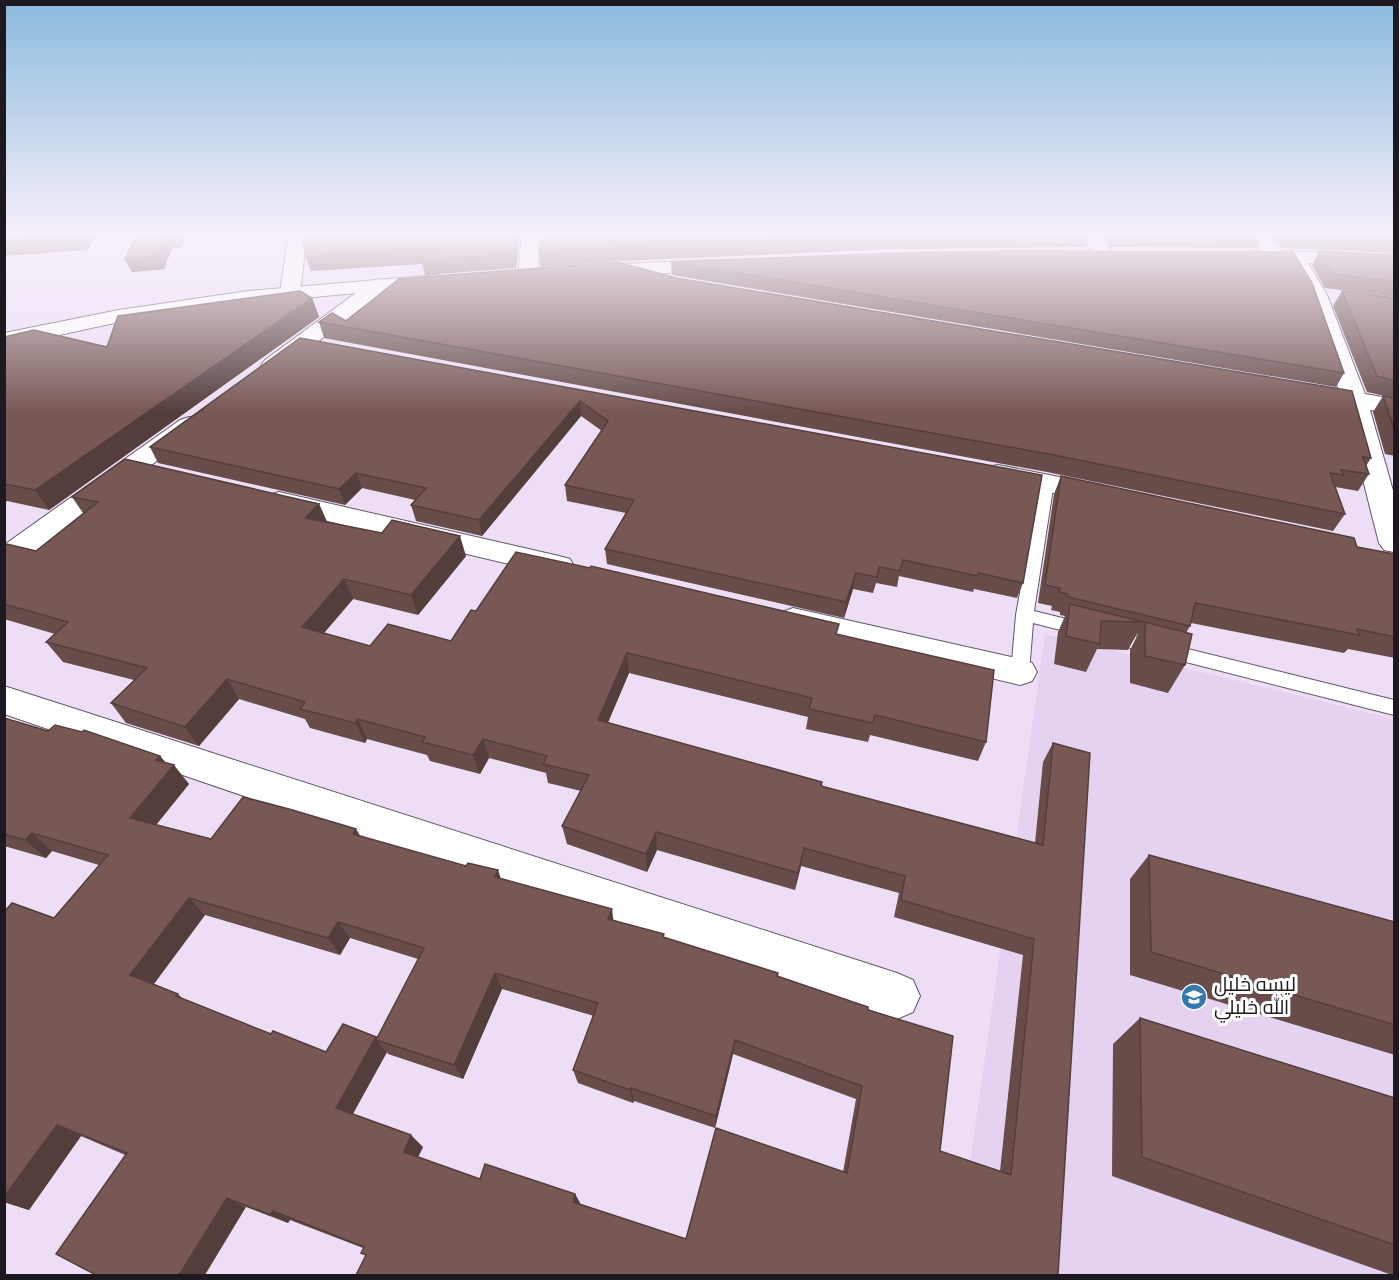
<svg xmlns="http://www.w3.org/2000/svg" width="1399" height="1280" viewBox="0 0 1399 1280" font-family="Overpass,Cairo,sans-serif">
	<style>
		.built { fill: #e5d2f0 }
		.lines { fill: none; stroke-linecap: round; stroke-linejoin: round }
		.service-casing { stroke: #635669; stroke-width: 2 }
		.minor-casing { stroke: #635669; stroke-width: 2 }
		.secondary-casing { stroke: #635669; stroke-width: 2 }
		.service { fill: #fff; fill-rule: evenodd }
		.minor { fill: #fff; fill-rule: evenodd }
		.secondary { fill: #fff; fill-rule: evenodd }
		.wall { fill: #674c49; fill-rule: evenodd }
		.shaded-wall { fill: #543e3c }
		.building { fill: #785855; stroke: #543e3c; stroke-width: 1.5; fill-rule: evenodd }
		.labels { text-anchor: middle; dominant-baseline: central; stroke-width: 6; stroke-linejoin: round; paint-order: stroke }
		.near-poi-label { font-size: 20px; fill: #1e1820; stroke: #fff; text-anchor: start }
	</style>
	<rect width="100%" height="100%" fill="#eddef5"/>
	<polygon class="built" points="1045,634 1394,719 1394,1275 954,1276"/>
	<g class="lines">
		<g class="service-casing">
			<polygon id="service" points="1047,478 1054,482 1034,611 1394,700 1394,715 1033,623 1029,672 1027,677 1020,679 1013,677 1011,672 1016,615 1040,482"/>
		</g>
		<g class="minor-casing">
			<g id="minor">
				<polygon points="289,233 307,233 300,293 297,297 283,297 280,293"/>
				<polygon points="522,233 540,233 538,275 535,279 521,279 518,275"/>
				<polygon points="1079,233 1097,233 1115,255 1112,259 1098,259"/>
				<polygon points="1247,233 1266,233 1286,256 1295,251 1302,253 1327,295 1365,394 1394,399 1394,413 1370,410 1394,494 1394,552 1384,550 1379,543 1344,405 1303,398 1299,393 1303,388 1311,386 1339,390 1307,295 1286,258 1277,263 1270,261"/>
				<polygon points="379,279 386,281 389,285 386,289 281,370 273,372 265,370 261,365 265,360 372,281"/>
				<polygon points="189,417 198,420 202,425 198,430 15,567 4,570 4,545 180,420"/>
				<polygon points="998,465 1101,485 1111,488 1115,494 1111,500 1101,503 988,479 985,473 988,467"/>
				<polygon points="279,492 559,556 570,559 574,566 570,573 559,576 269,507 265,501 269,495"/>
				<polygon points="793,608 1020,659 1032,663 1037,672 1032,681 1020,685 782,628 777,620 782,612"/>
				<polygon points="4,686 897,973 913,980 920,996 913,1012 897,1019 4,714"/>
			</g>
		</g>
		<g class="secondary-casing">
			<g id="secondary">
				<polygon points="1252,250 1394,255 1394,267 1245,260 1242,256 1245,252"/>
				<polygon points="715,260 722,262 725,266 722,270 595,277 588,275 585,271 588,267 595,265"/>
				<polygon points="436,275 443,277 446,281 443,285 248,303 119,322 4,347 4,333 119,310 248,291"/>
			</g>
		</g>
		<use href="#service" class="service"/>
		<use href="#minor" class="minor"/>
		<use href="#secondary" class="secondary"/>
	</g>
	<g class="wall">
		<polygon points="4,233 98,233 87,250 4,256"/>
		<polygon points="137,233 190,233 181,248 172,248 164,269 132,272 125,259"/>
		<polygon points="305,233 520,233 516,268 425,275 422,264 311,271 306,257"/>
		<polygon points="539,233 1091,233 1086,247 896,249 618,261 541,267 539,253"/>
		<polygon points="1100,233 1262,233 1263,234 1256,248 1111,247"/>
		<polygon points="1268,233 1395,233 1395,297 1325,288 1312,265 1319,251 1394,255 1394,253 1282,248"/>
		<polygon points="671,262 1344,373 1336,387 672,275"/>
		<polygon points="1342,291 1395,298 1395,456 1385,454 1373,412 1383,396 1385,396 1367,392 1333,306"/>
		<polygon points="312,298 319,317 49,510 7,501 4,503 4,337 107,347"/>
		<polygon points="346,321 1371,458 1366,466 1369,474 1358,491 1335,487 1345,514 1333,531 1047,472 324,338 319,322"/>
		<polygon points="300,338 1042,475 1023,583 1017,598 974,589 973,592 899,576 897,587 876,583 873,593 853,589 844,618 607,564 605,549 626,513 567,501 565,485 602,431 581,416 482,536 416,521 411,505 415,500 362,488 345,505 158,463 150,447"/>
		<polygon points="1061,476 1357,547 1395,554 1395,658 1348,649 1344,653 1191,623 1190,626 1186,633 1185,665 1168,693 1130,683 1130,650 1138,634 1137,634 1128,650 1097,649 1086,672 1054,664 1058,632 1065,616 1060,615 1060,612 1051,610 1052,606 1038,603 1054,494"/>
		<path d="M72 497 319 504 327 522 466 556 418 615 353 599 324 633 370 646 451 641 476 611 837 634 986 742 978 761 870 735 868 742 806 729 808 717 629 673 608 722 821 787 1035 843 1043 762 1053 743 1058 1275 366 1255 363 1248 290 1220 288 1223 246 1207 81 1136 29 1210 4 1202V912L54 918 99 865 52 851 46 858 4 846V718L48 731 160 756 166 763 189 784 156 825 211 839 361 837 501 879 614 920 777 977 868 1010 940 1151 1000 1171 1023 955 894 917 899 893 801 866 795 890 657 850 647 872 567 844 562 826 581 791 548 783 546 773 489 758 480 774 430 761 427 755 367 739 365 743 310 728 305 719 239 699 199 746 126 723 111 703 134 680 63 662 46 642 55 634 4 619V546L36 551 83 513ZM205 915 340 955 350 938 418 959 377 1039 326 1052 271 1034 184 1000 178 994 154 984ZM502 989 594 1016 573 1070 578 1083 633 1103 634 1101 715 1128 733 1054 856 1099 843 1172 686 1239 580 1204V1203L575 1194 480 1179 418 1157 423 1147 353 1114 387 1052 388 1054 463 1079Z"/>
		<polygon points="1149,855 1395,922 1395,1055 1130,975 1130,879"/>
		<polygon points="1140,1018 1395,1098 1395,1275 1392,1275 1112,1176 1113,1044"/>
	</g>
	<g class="shaded-wall">
		<polygon points="83,233 98,233 87,250 80,237"/>
		<polygon points="176,233 190,233 181,248 175,235"/>
		<polygon points="516,233 520,233 516,268 514,254"/>
		<polygon points="166,235 172,248 164,269 132,272 125,259"/>
		<polygon points="312,298 319,317 49,510 35,490"/>
		<polygon points="580,401 581,416 482,536 479,520"/>
		<polygon points="356,473 362,488 345,505 339,489"/>
		<polygon points="319,504 328,524 305,518"/>
		<polygon points="460,536 466,556 418,615 411,595"/>
		<polygon points="856,573 853,589 844,618 846,602"/>
		<polygon points="344,579 353,599 312,647 302,627"/>
		<polygon points="627,653 629,673 601,739 598,720"/>
		<polygon points="227,679 239,699 199,746 185,727"/>
		<polygon points="358,719 367,739 365,743 355,723"/>
		<polygon points="483,739 489,758 480,774 473,755"/>
		<polygon points="160,756 171,769 174,765 189,784 147,836 130,818 156,760"/>
		<polygon points="356,829 367,847 353,834"/>
		<polygon points="656,832 657,850 647,872 646,854"/>
		<polygon points="32,833 52,851 46,858 25,840"/>
		<polygon points="804,848 801,866 795,890 798,873"/>
		<polygon points="498,870 504,888 495,877"/>
		<polygon points="189,898 205,915 149,990 130,975"/>
		<polygon points="612,909 614,926 608,919"/>
		<polygon points="338,922 350,938 340,955 328,938"/>
		<polygon points="495,973 502,989 463,1079 454,1065"/>
		<polygon points="376,1037 379,1040 376,1040 387,1052 349,1120 336,1108"/>
		<polygon points="735,1040 733,1054 715,1128 716,1116"/>
		<polygon points="631,1088 634,1101 633,1103 630,1090"/>
		<polygon points="57,1125 81,1136 29,1210 4,1202 4,1197"/>
		<polygon points="411,1135 423,1147 415,1163 404,1152"/>
		<polygon points="575,1194 580,1203 578,1211 573,1202"/>
		<polygon points="227,1198 246,1207 205,1275 179,1275"/>
		<polygon points="273,1211 290,1220 288,1223 270,1215"/>
	</g>
	<g class="building">
		<polygon points="4,233 83,233 80,237 4,242"/>
		<polygon points="137,233 176,233 175,235 166,235 158,256 125,259"/>
		<polygon points="305,233 516,233 514,254 421,261 437,249 306,257 303,237"/>
		<polygon points="539,233 1091,233 898,235 617,247 539,253"/>
		<polygon points="1116,233 1262,233 1263,234"/>
		<polygon points="1288,233 1395,233 1395,239 1289,234"/>
		<polygon points="1012,251 1293,252 1312,283 1344,373 671,262 898,253"/>
		<polygon points="1319,251 1395,255 1395,282 1333,274"/>
		<polygon points="617,262 676,278 1352,391 1371,458 1363,457 1369,474 1341,470 1343,475 1330,473 1345,514 1054,455 319,322 332,313 346,321 399,279"/>
		<polygon points="300,291 312,298 35,490 4,484 4,337 34,330 107,347 118,316"/>
		<polygon points="1342,291 1395,298 1395,381 1377,376"/>
		<polygon points="300,338 1042,475 1023,583 978,573 978,576 903,560 900,571 879,567 877,577 856,573 846,602 605,549 634,500 565,485 608,421 580,401 479,520 411,505 426,488 356,473 339,489 150,447"/>
		<polygon points="1383,396 1395,398 1395,432"/>
		<path d="M125 459 319 504 305 518 382 533 392 520 460 536 411 595 344 579 302 627 370 646 388 624 451 641 471 610 476 611 516 552 590 568 591 566 839 624 836 634 994 670 986 742 875 715 873 723 809 709 812 698 627 653 598 720 822 782 821 786 1043 845 1053 743 1090 753 1058 1275H356L366 1255 361 1253 364 1247 273 1211 270 1215 227 1198 179 1275H96L56 1254 127 1153 57 1125 4 1197V912L12 903 54 918 108 855 32 833 25 840 4 834V718L48 731 55 725 82 732 84 730 160 756 156 760 174 765 130 818 211 839 243 797 289 809 356 829 353 834 466 866 468 863 498 870 495 877 612 909 608 919 664 934 663 937 778 973 777 976 868 1007V1010L953 1036 940 1151 1011 1175 1034 939 901 900 905 876 804 848 798 873 656 832 646 854 562 826 589 775 543 764 547 756 483 739 473 755 422 742 425 737 358 719 355 723 300 709 305 702 227 679 185 727 111 703 147 668 46 642 68 622 4 604V546L7 544 36 551 98 502 72 497ZM189 898 328 938 338 922 424 948 376 1040 454 1065 495 973 598 1003 573 1070 630 1090 631 1088 716 1116 735 1040 862 1086 847 1173 716 1128 686 1239 573 1202 575 1194 485 1164 480 1179 404 1152 411 1135 336 1108 376 1037 343 1024 326 1052 273 1031 271 1034 176 996 178 994 130 975Z"/>
		<polygon points="1061,476 1354,538 1357,547 1395,554 1395,637 1357,629 1359,635 1195,603 1190,626 1068,597 1068,594 1059,592 1060,588 1045,585"/>
		<polygon points="1070,604 1144,622 1101,621 1100,644 1066,636"/>
		<polygon points="1145,622 1192,634 1185,665 1145,656"/>
		<polygon points="1149,855 1395,922 1395,1025 1151,952"/>
		<polygon points="1140,1018 1395,1098 1395,1245 1142,1157"/>
	</g>
	<linearGradient id="sky" x2="0" y2="1"><stop stop-color="#8abadd"/><stop offset="0.57" stop-color="#f7f0fa"/><stop offset="1" stop-color="#f7f0fa" stop-opacity="0"/></linearGradient>
	<rect width="1399" height="412" fill="url(#sky)"/>
	<defs>
		<g id="school-disc" transform="scale(1.35)"><circle r="9.5" fill="#3578ae" stroke="#fff"/><path d="M0-5L7-2L0 1L-7-2ZM-4 1L0 2.5L4 1V4Q0 6-4 4Z" fill="#fff"/></g>
	</defs>
	<g fill-rule="evenodd">
		<use href="#school-disc" x="1194" y="997"/>
	</g>
	<g class="labels">
		<g class="near-poi-label">
			<text x="1214" y="986">ليسه خليل<tspan x="1214" dy="23">الله خليلي</tspan></text>
		</g>
	</g>
	<rect width="1399" height="1280" fill="none" stroke="#1e1820" stroke-width="12"/>
</svg>
